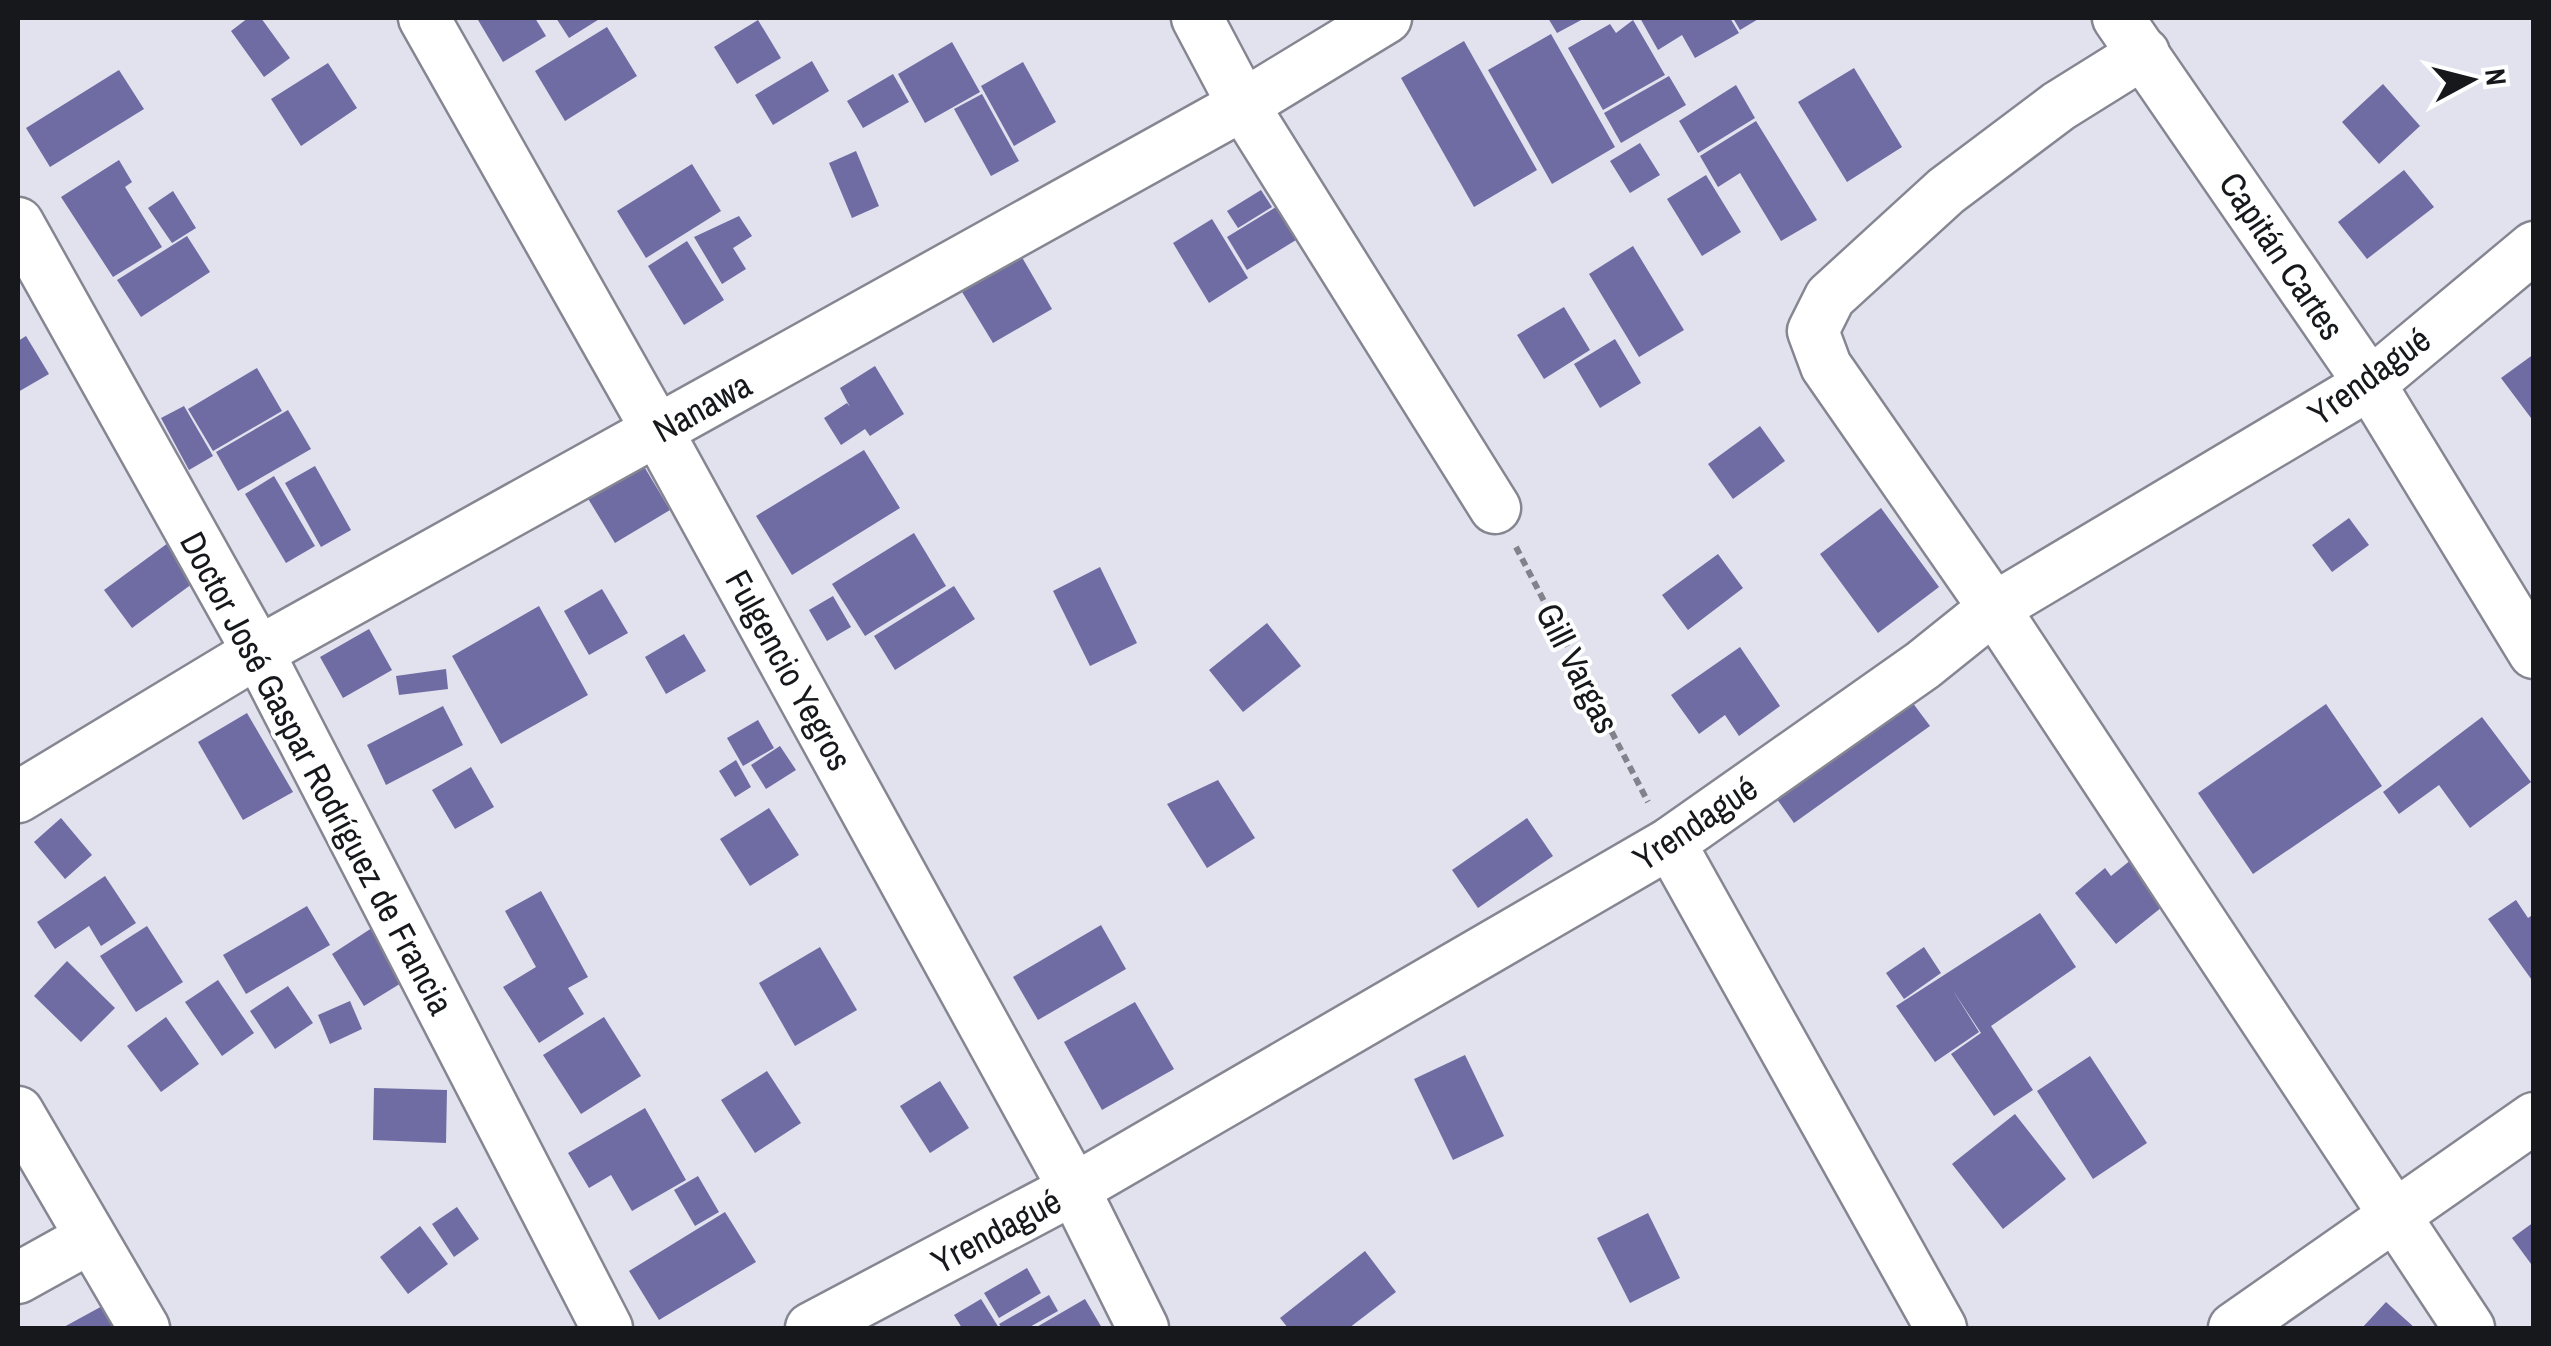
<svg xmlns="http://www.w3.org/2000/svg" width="2551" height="1346" viewBox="0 0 2551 1346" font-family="'Archivo Narrow',sans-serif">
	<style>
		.building { fill: #6f6ba3 }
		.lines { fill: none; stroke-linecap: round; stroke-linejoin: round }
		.minor-casing { stroke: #858691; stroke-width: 55 }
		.path { stroke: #81828a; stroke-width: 6; stroke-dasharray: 8 5; stroke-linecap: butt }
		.minor { stroke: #fff; stroke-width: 50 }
		.labels { text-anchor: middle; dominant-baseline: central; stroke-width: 8; stroke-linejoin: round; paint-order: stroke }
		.street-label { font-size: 35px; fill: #17181c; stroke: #fff }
	</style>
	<rect width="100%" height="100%" fill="#e1e2ee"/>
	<g class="building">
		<polygon points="248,18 261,18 290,58 264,77 231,31"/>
		<polygon points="482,18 535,18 546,36 503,62 478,20"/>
		<polygon points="556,18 601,18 569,38"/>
		<polygon points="1548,18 1585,18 1557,33"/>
		<polygon points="1640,18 1730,18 1739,33 1695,58 1682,35 1658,50"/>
		<polygon points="1733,18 1760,18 1740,30"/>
		<polygon points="758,20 781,58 737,84 714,47"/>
		<polygon points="1633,20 1665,75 1603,110 1568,48 1610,24 1616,33"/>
		<polygon points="607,27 637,76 565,121 535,71"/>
		<polygon points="1551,34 1615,147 1552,184 1488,70"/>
		<polygon points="1464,41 1537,170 1474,207 1401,78"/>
		<polygon points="952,42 980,92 925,123 898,74"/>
		<polygon points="812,61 829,91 773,125 755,95"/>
		<polygon points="1023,62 1056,122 1014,146 981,86"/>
		<polygon points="328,63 357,108 301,146 271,99"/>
		<polygon points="1854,68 1902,147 1847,182 1798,102"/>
		<polygon points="119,70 144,109 50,167 26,128"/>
		<polygon points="893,74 909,102 863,128 847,101"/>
		<polygon points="1669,76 1686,105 1621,143 1604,113"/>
		<polygon points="2383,84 2420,126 2379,164 2342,122"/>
		<polygon points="1736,85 1755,118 1698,153 1679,121"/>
		<polygon points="982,94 1019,161 991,176 954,109"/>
		<polygon points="1756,121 1817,220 1781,241 1740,173 1718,187 1700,156"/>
		<polygon points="1640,143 1660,175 1630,193 1610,161"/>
		<polygon points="856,151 879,206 852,218 829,163"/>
		<polygon points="119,160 132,182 125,187 162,247 113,277 61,197"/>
		<polygon points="692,164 721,211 646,258 617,211"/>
		<polygon points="2404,170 2434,207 2367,259 2338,222"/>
		<polygon points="1706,175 1741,232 1702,256 1667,199"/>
		<polygon points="1261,190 1272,207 1238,228 1227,211"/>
		<polygon points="173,191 196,228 172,243 148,208"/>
		<polygon points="1276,207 1296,240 1247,270 1227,237"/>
		<polygon points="739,216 752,236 733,248 746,269 722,284 694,237"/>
		<polygon points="1212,219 1248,278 1209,303 1173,243"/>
		<polygon points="187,236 210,272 141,317 117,280"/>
		<polygon points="687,241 724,300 684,325 648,266"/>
		<polygon points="1633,246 1684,330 1639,357 1589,274"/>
		<polygon points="1016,247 1052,309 993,343 956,282"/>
		<polygon points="1564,307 1590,350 1544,379 1517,335"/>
		<polygon points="26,336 49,374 18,392 18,341"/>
		<polygon points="1615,339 1641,383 1600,408 1574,364"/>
		<polygon points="2534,354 2534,422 2501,378"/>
		<polygon points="875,366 904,414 870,436 865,429 841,445 824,418 847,403 850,407 840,388"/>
		<polygon points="257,368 282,411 213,451 188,409"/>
		<polygon points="184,406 213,456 189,470 161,418"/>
		<polygon points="288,410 311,449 238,491 216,452"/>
		<polygon points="1760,426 1785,461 1733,499 1708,464"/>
		<polygon points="864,450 900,508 792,575 756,516"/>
		<polygon points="639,458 670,510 615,543 584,492"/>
		<polygon points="315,466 351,530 321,547 285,483"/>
		<polygon points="274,476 315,546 286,563 245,494"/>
		<polygon points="1881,508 1939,587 1878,633 1820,554"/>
		<polygon points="2349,518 2369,545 2332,572 2312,545"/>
		<polygon points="914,533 946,586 865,636 832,584"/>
		<polygon points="168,543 196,581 132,628 104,590"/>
		<polygon points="1718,554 1743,588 1688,630 1662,595"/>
		<polygon points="1100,567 1137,643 1090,666 1053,591"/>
		<polygon points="954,586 975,619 895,670 874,636"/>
		<polygon points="602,589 628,633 589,655 564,611"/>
		<polygon points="833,596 851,627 827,641 809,610"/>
		<polygon points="539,606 588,695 501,744 452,656"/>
		<polygon points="1267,623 1301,666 1243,712 1209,670"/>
		<polygon points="369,629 392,670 343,698 320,657"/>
		<polygon points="684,634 706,671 666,694 645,657"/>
		<polygon points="1740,647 1780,706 1739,736 1725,715 1699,734 1671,695"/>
		<polygon points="446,669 448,689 399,695 396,676"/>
		<polygon points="1909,698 1930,726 1794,823 1774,795"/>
		<polygon points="2326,704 2382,786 2253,874 2198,793"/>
		<polygon points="443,706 463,745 386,785 367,745"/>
		<polygon points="247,713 293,792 243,820 198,742"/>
		<polygon points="2482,717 2531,782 2470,828 2439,785 2399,814 2383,792"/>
		<polygon points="758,720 774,748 743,766 727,738"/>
		<polygon points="780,746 796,770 766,789 751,765"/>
		<polygon points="736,760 751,787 735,797 719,771"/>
		<polygon points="471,767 494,807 455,829 432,790"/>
		<polygon points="1218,780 1255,838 1207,868 1167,804"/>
		<polygon points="769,808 799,855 750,886 720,839"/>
		<polygon points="61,818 92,855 65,879 34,842"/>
		<polygon points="1527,818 1553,856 1478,908 1452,870"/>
		<polygon points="2147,847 2182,891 2116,944 2075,893 2105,868 2111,876"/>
		<polygon points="105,876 136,923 101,946 89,926 55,949 37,922"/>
		<polygon points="541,891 588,977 568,988 584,1014 539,1043 503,987 536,967 505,911"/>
		<polygon points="2516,900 2528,918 2534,914 2534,983 2488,919"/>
		<polygon points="307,906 330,945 246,994 223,955"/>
		<polygon points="2040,913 2076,967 1991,1026 2033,1090 1994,1116 1951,1054 1981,1033 1952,989 1979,1032 1935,1062 1896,1006"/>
		<polygon points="378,924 411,977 364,1006 332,954"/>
		<polygon points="1101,925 1126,969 1038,1020 1013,977"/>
		<polygon points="147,926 183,982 136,1012 100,956"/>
		<polygon points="820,947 857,1010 795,1046 759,983"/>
		<polygon points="1924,947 1941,973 1904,999 1886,973"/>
		<polygon points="67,961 115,1008 81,1042 34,996"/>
		<polygon points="218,980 254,1033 222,1056 185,1002"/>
		<polygon points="288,986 313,1023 275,1049 250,1011"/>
		<polygon points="350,1001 362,1029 330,1044 318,1015"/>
		<polygon points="1135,1002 1174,1069 1102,1110 1064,1042"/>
		<polygon points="166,1017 199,1064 161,1092 127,1046"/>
		<polygon points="604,1017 641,1076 581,1114 543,1055"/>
		<polygon points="1465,1055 1504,1136 1453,1160 1414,1079"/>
		<polygon points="2090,1056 2147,1143 2093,1179 2037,1091"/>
		<polygon points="767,1071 801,1123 755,1153 721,1100"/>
		<polygon points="940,1081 969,1128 930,1153 900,1106"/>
		<polygon points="374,1088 447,1090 446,1143 373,1140"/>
		<polygon points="645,1108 686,1180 632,1211 611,1175 589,1188 568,1153"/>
		<polygon points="2015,1114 2066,1179 2003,1229 1952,1164"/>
		<polygon points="698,1176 719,1212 695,1226 674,1190"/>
		<polygon points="457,1207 479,1239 454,1257 432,1224"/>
		<polygon points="725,1212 756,1262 659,1320 629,1271"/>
		<polygon points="1648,1213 1680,1278 1630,1303 1597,1238"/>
		<polygon points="2534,1222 2534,1268 2512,1238"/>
		<polygon points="420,1226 448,1264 408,1294 380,1257"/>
		<polygon points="1365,1251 1396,1292 1349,1328 1288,1328 1280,1318"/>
		<polygon points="1027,1268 1041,1293 999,1318 984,1293"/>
		<polygon points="1049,1295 1058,1311 1028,1328 1002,1328 999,1324"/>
		<polygon points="117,1298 134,1328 62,1328"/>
		<polygon points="981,1299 999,1328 962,1328 954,1315"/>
		<polygon points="1085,1299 1102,1328 1035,1328"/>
		<polygon points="2386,1302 2415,1328 2362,1328"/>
	</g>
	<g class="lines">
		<g class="minor-casing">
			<g id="minor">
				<polyline points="424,18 658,432 1074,1189 1143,1328"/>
				<polyline points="1197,18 1243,105 1495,508"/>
				<polyline points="2118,18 2370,384 2534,653"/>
				<polyline points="2144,53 2059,106 1946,191 1830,297 1813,331 1826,366 1994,608 2469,1328"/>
				<polyline points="18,223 258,652 607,1328"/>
				<polyline points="18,797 258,652 1243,105 1386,18"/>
				<polyline points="1670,843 1941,1328"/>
				<polyline points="18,1112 144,1328"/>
				<polyline points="18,1278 90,1238"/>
				<polyline points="811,1328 1074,1189 1670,843 1923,665 1994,608 2370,384 2534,247"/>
				<polyline points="2234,1328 2534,1118"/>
			</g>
		</g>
		<polyline class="path" points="1516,547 1648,802"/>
		<use href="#minor" class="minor"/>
	</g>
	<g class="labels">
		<g class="street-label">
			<text transform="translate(2282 256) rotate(56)">Capitán Cartes</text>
			<text transform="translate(2369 376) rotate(-36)">Yrendagué</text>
			<text transform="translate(702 407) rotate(-29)">Nanawa</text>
			<text transform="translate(1578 668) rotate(63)">Gill Vargas</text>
			<text transform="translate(789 670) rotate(61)">Fulgencio Yegros</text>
			<text transform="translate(317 773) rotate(62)">Doctor José Gaspar Rodríguez de Francia</text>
			<text transform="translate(1695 823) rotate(-34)">Yrendagué</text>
			<text transform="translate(996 1231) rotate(-28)">Yrendagué</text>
		</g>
	</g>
	<rect width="2551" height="1346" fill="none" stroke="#17181c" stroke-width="40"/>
	<g transform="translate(2471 80) rotate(83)" stroke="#ffffff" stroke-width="8" paint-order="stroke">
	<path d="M0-8L18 38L0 25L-18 38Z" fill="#17181c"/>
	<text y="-15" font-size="28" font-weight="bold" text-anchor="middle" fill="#17181c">N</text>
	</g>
</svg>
